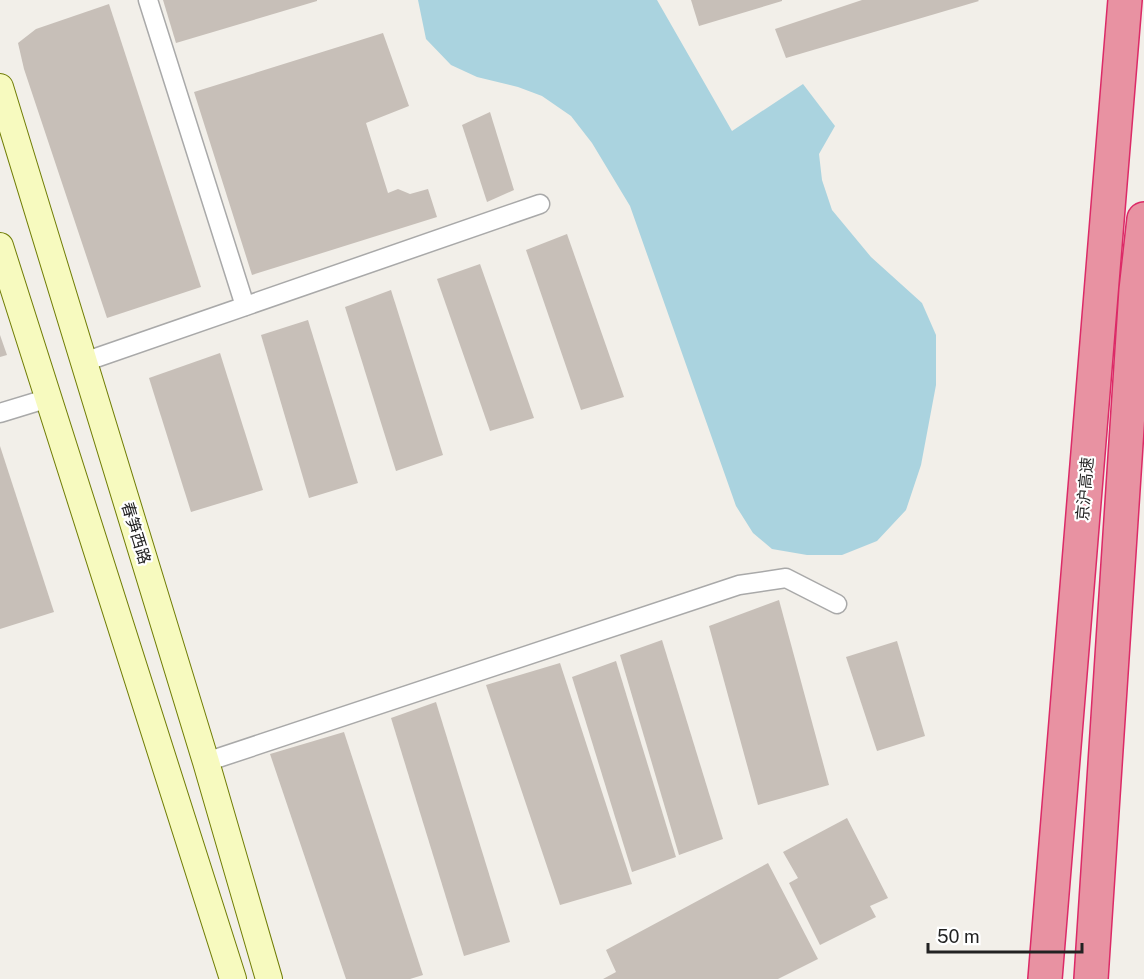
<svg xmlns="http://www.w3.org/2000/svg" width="1144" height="979" viewBox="0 0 1144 979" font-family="'Public Sans','Noto Sans SC',sans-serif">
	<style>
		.water { fill: #aad3df }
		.building { fill: #c7bfb8 }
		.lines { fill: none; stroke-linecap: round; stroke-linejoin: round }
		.minor-casing { stroke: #a9a9a9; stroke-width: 21 }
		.secondary-casing { stroke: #707d05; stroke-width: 28 }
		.motorway-casing { stroke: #dc2a67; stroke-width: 36 }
		.minor { stroke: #fff; stroke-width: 18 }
		.secondary { stroke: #f7fabf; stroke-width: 26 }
		.motorway { stroke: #e892a2; stroke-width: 33 }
		.labels { text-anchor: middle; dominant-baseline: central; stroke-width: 4.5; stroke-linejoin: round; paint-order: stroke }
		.street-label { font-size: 16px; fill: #222; stroke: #fff }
	</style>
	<rect width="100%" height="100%" fill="#f2efe9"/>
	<polygon class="water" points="418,0 657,0 732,131 803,84 835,126 819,154 822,180 832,210 871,257 922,303 936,335 936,385 921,465 906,510 877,541 842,555 807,555 772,549 753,533 736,506 630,206 592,143 571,116 542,96 518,87 477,77 451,65 426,39"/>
	<g class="building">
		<polygon points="163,0 317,0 317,1 176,43"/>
		<polygon points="691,0 782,0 782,1 699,26"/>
		<polygon points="862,0 978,0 979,1 786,58 775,29"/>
		<polygon points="109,4 201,287 107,318 24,69 18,43 36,29"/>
		<polygon points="383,33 409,106 366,123 388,193 398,189 410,194 428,189 437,217 252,275 194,92"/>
		<polygon points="490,112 514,190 487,202 462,125"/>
		<polygon points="567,234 624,397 581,410 526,250"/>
		<polygon points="480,264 534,418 490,431 437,279"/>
		<polygon points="391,290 443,455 396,471 345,307"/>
		<polygon points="308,320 358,483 309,498 261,335"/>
		<polygon points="0,335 7,355 0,357"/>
		<polygon points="220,353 263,490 191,512 149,378"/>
		<polygon points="0,446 54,612 0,629"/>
		<polygon points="779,600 829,785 758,805 709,626"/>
		<polygon points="662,640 723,839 679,855 620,655"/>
		<polygon points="897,641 925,736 877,751 846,657"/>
		<polygon points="616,661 676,857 632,872 572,677"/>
		<polygon points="560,663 632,884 560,905 486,685"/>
		<polygon points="436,702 510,942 464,956 391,718"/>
		<polygon points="344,732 423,975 410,979 346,979 270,754"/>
		<polygon points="847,818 888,898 870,906 876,917 820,945 789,883 798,878 783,852"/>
		<polygon points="768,863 818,959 778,979 603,979 616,972 606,950"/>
	</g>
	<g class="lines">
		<g class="minor-casing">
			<g id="minor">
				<polyline points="148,0 245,306"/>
				<polyline points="84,362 540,204"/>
				<polyline points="0,413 49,398"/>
				<polyline points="206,762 739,585 786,578 837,604"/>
			</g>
		</g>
		<g class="secondary-casing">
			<g id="secondary">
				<polyline points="0,87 206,762 269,979"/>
				<polyline points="0,246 233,979"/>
			</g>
		</g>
		<g class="motorway-casing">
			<g id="motorway">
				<polyline points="1045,979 1125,0"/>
				<polyline points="1091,979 1136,290 1144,219"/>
			</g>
		</g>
		<use href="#minor" class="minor"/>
		<use href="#secondary" class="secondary"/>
		<use href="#motorway" class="motorway"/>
	</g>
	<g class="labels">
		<g class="street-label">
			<text transform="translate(1085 489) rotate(-85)">京沪高速</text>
			<text transform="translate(136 533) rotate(73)">春笋西路</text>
		</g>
	</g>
	<path d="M928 943v9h154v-9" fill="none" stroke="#222222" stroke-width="3"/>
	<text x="937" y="943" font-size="18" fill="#222222" stroke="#ffffff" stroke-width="4.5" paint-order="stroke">50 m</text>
</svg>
